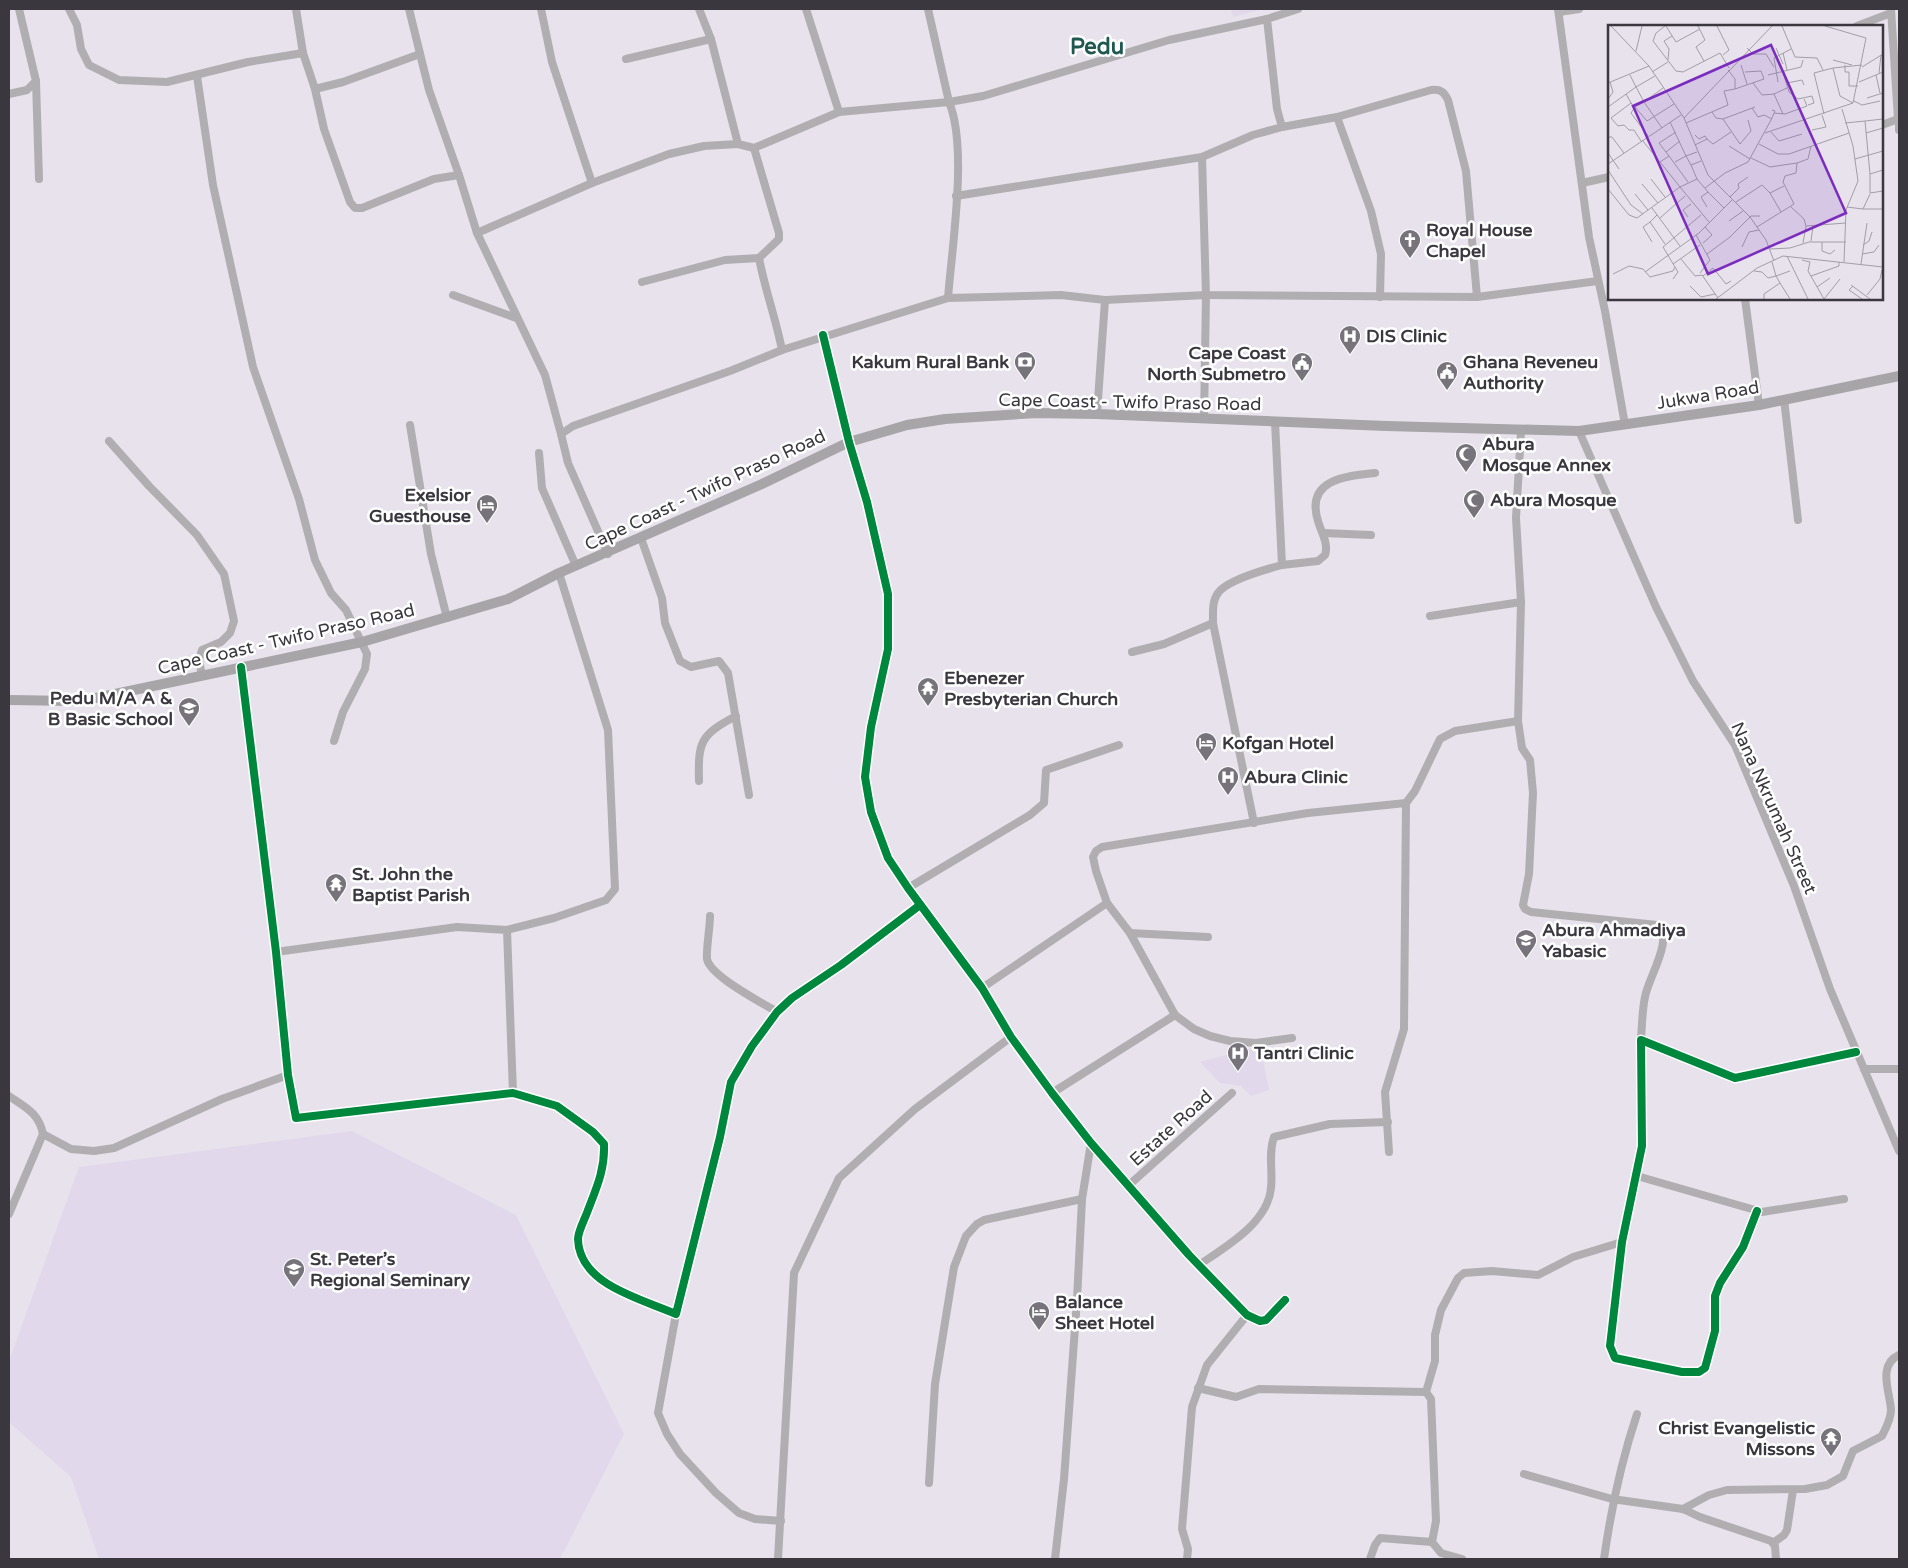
<svg xmlns="http://www.w3.org/2000/svg" width="1908" height="1568" viewBox="0 0 1908 1568" font-family="'Varela Round',sans-serif">
	<style>
		.built { fill: #e1d9eb }
		.lines { fill: none; stroke-linecap: round; stroke-linejoin: round }
		.street { stroke: #b1aeb1; stroke-width: 8 }
		.secondary { stroke: #a7a5a8; stroke-width: 10 }
		.cycleway-casing { stroke: #fff; stroke-width: 11 }
		.cycleway { stroke: #00873e; stroke-width: 8 }
		.labels { text-anchor: middle; dominant-baseline: central; stroke-width: 5; stroke-linejoin: round; paint-order: stroke }
		.poi-label { font-size: 18px; font-weight: bold; fill: #3a373e; stroke: #fff; text-anchor: start }
		.street-label { font-size: 18px; fill: #3a373e; stroke: #fff }
		.district-label { font-size: 22px; font-weight: bold; fill: #1f5850; stroke: #fff }
		.inset-road { fill: none; stroke: #a29ea6; stroke-width: 1 }
		.view { fill: #7b2cbf; fill-opacity: 0.15; stroke: #7b2cbf; stroke-width: 2.5 }
		.inset-edge { fill: none; stroke: #3a373e; stroke-width: 2.5 }
	</style>
	<rect width="100%" height="100%" fill="#e7e2ec"/>
	<g class="built">
		<polygon points="1231,9 1262,9 1233,17"/>
		<polygon points="1260,1046 1269,1090 1251,1096 1241,1086 1220,1083 1200,1062"/>
		<polygon points="352,1131 516,1215 624,1434 560,1559 99,1559 71,1477 9,1422 9,1361 79,1167"/>
	</g>
	<g class="lines">
		<g class="street">
			<polyline points="69,9 77,25 81,49 89,65 119,80 167,82 248,62 303,53"/>
			<polyline points="296,9 303,53 315,89 343,82 420,54"/>
			<polyline points="409,9 429,90 459,175 477,233 545,375 561,434"/>
			<polyline points="541,9 552,62 592,183"/>
			<polyline points="699,9 711,39"/>
			<polyline points="806,9 839,112"/>
			<polyline points="928,9 949,102 983,96 1169,40 1267,19"/>
			<polyline points="1558,9 1589,237 1605,311 1625,425"/>
			<polyline points="1559,12 1579,9"/>
			<polyline points="1857,26 1891,13"/>
			<polyline points="626,59 711,39 738,144"/>
			<polyline points="197,76 213,185 253,367 299,499 315,560 331,593 346,610 367,654 365,669 343,712 334,741"/>
			<polyline points="36,81 39,179"/>
			<polyline points="315,89 324,129 350,202 355,208 362,208 434,179 459,175"/>
			<polyline points="9,94 27,90 36,81 19,9"/>
			<polyline points="1337,117 1371,211 1381,254 1380,297"/>
			<polyline points="1899,119 1899,130"/>
			<polyline points="1882,125 1898,119 1891,9"/>
			<path d="M1282 127 1337 117 1431 90C1441 89 1444 92 1448 100L1466 171 1477 297"/>
			<polyline points="754,148 779,233 779,239 759,258"/>
			<polyline points="1202,157 1206,295 1477,297 1598,281"/>
			<polyline points="1582,183 1609,177"/>
			<polyline points="956,196 1202,157 1253,135 1282,127 1277,109 1267,19 1298,9"/>
			<path d="M477 233 592 183 669 154 704 146 738 144 754 148 839 112 949 102C968 147 952 246 948 298"/>
			<path d="M642 282 725 260 759 258C765 290 776 319 782 350L948 298 1061 295 1105 300 1097 414"/>
			<polyline points="453,295 516,318"/>
			<polyline points="1745,299 1759,405"/>
			<polyline points="1105,300 1206,295 1204,419"/>
			<polyline points="823,335 849,442 867,502 888,594 888,649 871,727 865,777 871,812 888,858 908,888 982,988 1011,1037 1052,1093 1091,1143 1189,1255 1247,1315 1260,1321 1266,1320 1285,1300"/>
			<polyline points="1784,399 1798,520"/>
			<polyline points="410,425 431,554 447,618"/>
			<path d="M1521 431 1516 518 1521 602 1518 721 1522 748 1530 760 1533 793 1529 874 1523 905 1525 909 1531 912 1657 925C1675 938 1648 978 1645 997 1642 1011 1642 1026 1641 1040"/>
			<polyline points="1579,431 1656,607 1693,681 1735,745 1794,886 1830,989 1899,1151"/>
			<polyline points="109,441 149,486 197,535 224,574 234,621 230,633 221,642 202,650 199,660 202,676"/>
			<polyline points="539,453 542,488 576,566"/>
			<polyline points="1323,533 1371,535"/>
			<polyline points="641,538 662,598 665,623 680,661 691,667 719,661 728,673 749,795"/>
			<polyline points="608,554 568,463 561,434 573,426 730,371 782,350"/>
			<path d="M1282 565 1318 561 1325 555C1329 544 1321 532 1318 521 1305 479 1346 476 1375 473"/>
			<polyline points="1430,616 1521,602"/>
			<polyline points="1132,652 1164,644 1213,623"/>
			<path d="M241 667 276 952 288 1075 296 1118 513 1093 557 1106 593 1132 604 1144C605 1169 597 1187 588 1210 585 1219 578 1231 578 1239 579 1285 642 1299 676 1314L720 1137 731 1082 752 1046 777 1012 792 998 841 965 920 905"/>
			<path d="M699 781C698 742 700 735 736 716"/>
			<path d="M1254 823 1213 623C1213 613 1212 601 1218 593 1227 580 1267 569 1282 565L1275 422"/>
			<polyline points="908,888 1030,815 1044,803 1046,770 1119,745"/>
			<path d="M710 916C710 928 706 949 707 959 710 976 761 1002 777 1012"/>
			<polyline points="507,930 554,918 606,900 615,889 608,730 559,573"/>
			<polyline points="1130,933 1208,937"/>
			<polyline points="276,952 457,927 507,930 513,1093"/>
			<polyline points="982,988 1107,903"/>
			<polyline points="1292,1038 1256,1043 1230,1041 1210,1036 1194,1029 1175,1015 1130,933 1107,903 1096,871 1093,857 1096,851 1102,847 1308,813 1406,803 1415,791 1440,739 1455,731 1518,721"/>
			<polyline points="1864,1069 1899,1069"/>
			<polyline points="1052,1093 1175,1015"/>
			<path d="M9 1096C25 1107 39 1113 43 1134"/>
			<polyline points="1389,1152 1385,1092 1404,1029 1406,803"/>
			<polyline points="1637,1176 1762,1212 1844,1199"/>
			<polyline points="1129,1185 1232,1093"/>
			<polyline points="1757,1211 1743,1247 1720,1283 1715,1296 1715,1331 1705,1368 1699,1372 1682,1372 1615,1358 1610,1346 1622,1242 1642,1146 1641,1040 1735,1078 1856,1052"/>
			<polyline points="9,1214 43,1134 71,1149 94,1151 114,1148 222,1099 288,1075"/>
			<path d="M1199 1265C1225 1247 1268 1223 1271 1188 1273 1172 1268 1153 1274 1137L1330 1124 1388 1122"/>
			<polyline points="676,1314 658,1413 667,1434 680,1454 716,1493 739,1513 755,1519 781,1521"/>
			<polyline points="1198,1388 1236,1397 1259,1389 1426,1392 1431,1399 1436,1521 1432,1542 1441,1553 1462,1559"/>
			<polyline points="1426,1392 1435,1361 1435,1335 1441,1310 1458,1278 1464,1273 1492,1271 1538,1275 1573,1257 1622,1242"/>
			<polyline points="1524,1474 1612,1499 1683,1509 1700,1517 1771,1541 1775,1546 1776,1559"/>
			<polyline points="929,1483 935,1384 954,1267 966,1236 977,1224 984,1220 1082,1199"/>
			<path d="M1683 1509 1709 1495 1727 1490 1805 1489 1827 1485 1843 1476 1853 1451 1882 1436C1886 1428 1891 1419 1891 1410 1890 1392 1877 1365 1899 1355"/>
			<polyline points="1773,1543 1784,1535 1787,1530 1793,1490"/>
			<polyline points="778,1559 794,1273 839,1178 915,1109 1011,1037"/>
			<polyline points="1055,1559 1064,1479 1077,1300 1082,1199 1091,1143"/>
			<polyline points="1187,1559 1188,1549 1182,1529 1192,1407 1207,1365 1247,1315"/>
			<polyline points="1370,1559 1375,1545 1380,1538 1432,1542"/>
			<path d="M1604 1559C1611 1509 1621 1462 1637 1414"/>
		</g>
		<polyline class="secondary" points="9,700 74,701 96,698 362,642 508,599 559,573 762,484 849,442 907,425 945,419 1036,413 1097,414 1386,426 1579,431 1759,405 1899,376"/>
		<g class="cycleway-casing">
			<g id="cycleway">
				<polyline points="823,335 849,442 867,502 888,594 888,649 871,727 865,777 871,812 888,858 908,888 982,988 1011,1037 1052,1093 1091,1143 1189,1255 1247,1315 1260,1321 1266,1320 1285,1300"/>
				<path d="M241 667 276 952 288 1075 296 1118 513 1093 557 1106 593 1132 604 1144C605 1169 597 1187 588 1210 585 1219 578 1231 578 1239 579 1285 642 1299 676 1314L720 1137 731 1082 752 1046 777 1012 792 998 841 965 920 905"/>
				<polyline points="1757,1211 1743,1247 1720,1283 1715,1296 1715,1331 1705,1368 1699,1372 1682,1372 1615,1358 1610,1346 1622,1242 1642,1146 1641,1040 1735,1078 1856,1052"/>
			</g>
		</g>
		<use href="#cycleway" class="cycleway"/>
	</g>
	<defs>
		<g id="church-pin" transform="scale(1.125)"><path d="M0 17L-7.5 6A9.5 9.5 0 1 1 7.5 6Z" fill="#77737b" stroke="#fff"/><path d="M-1.2-6h2.4v3.5h3.3v2.4h-3.3V6h-2.4V-.1h-3.3v-2.4h3.3Z" fill="#fff"/></g>
		<g id="hospital-pin" transform="scale(1.125)"><path d="M0 17L-7.5 6A9.5 9.5 0 1 1 7.5 6Z" fill="#77737b" stroke="#fff"/><path d="M-5-5h3v3.5h4V-5h3V5h-3V1.5h-4V5h-3Z" fill="#fff"/></g>
		<g id="bank-pin" transform="scale(1.125)"><path d="M0 17L-7.5 6A9.5 9.5 0 1 1 7.5 6Z" fill="#77737b" stroke="#fff"/><path d="M-6-4H6V4H-6ZM0-2.3a2.3 2.3 0 1 0 0 4.6a2.3 2.3 0 1 0 0-4.6Z" fill="#fff"/></g>
		<g id="civic-pin" transform="scale(1.125)"><path d="M0 17L-7.5 6A9.5 9.5 0 1 1 7.5 6Z" fill="#77737b" stroke="#fff"/><path d="M-.6-6.5H3V-4.5H.6V-3L4-1V1h2V6H-6V1h2V-1L-.6-3ZM-1.2 2.5V6h2.4V2.5Z" fill="#fff"/></g>
		<g id="mosque-pin" transform="scale(1.125)"><path d="M0 17L-7.5 6A9.5 9.5 0 1 1 7.5 6Z" fill="#77737b" stroke="#fff"/><path d="M3.5-4.9A6 6 0 1 0 3.5 4.9A5 5 0 1 1 3.5-4.9Z" fill="#fff"/></g>
		<g id="hotel-pin" transform="scale(1.125)"><path d="M0 17L-7.5 6A9.5 9.5 0 1 1 7.5 6Z" fill="#77737b" stroke="#fff"/><path d="M-6-4.5h1.5V1H6V5H4.5V3h-9V5H-6ZM-4 0a1.8 1.8 0 1 1 3.6 0ZM.5 0V-2.5h3Q6-2.5 6 0Z" fill="#fff"/></g>
		<g id="temple-pin" transform="scale(1.125)"><path d="M0 17L-7.5 6A9.5 9.5 0 1 1 7.5 6Z" fill="#77737b" stroke="#fff"/><path d="M0-6L5-2H3V0L6.5 2.5H4V6H1.5V3h-3V6H-4V2.5H-6.5L-3 0V-2H-5Z" fill="#fff"/></g>
		<g id="school-pin" transform="scale(1.125)"><path d="M0 17L-7.5 6A9.5 9.5 0 1 1 7.5 6Z" fill="#77737b" stroke="#fff"/><path d="M0-5L7-2L0 1L-7-2ZM-4 1L0 2.5L4 1V4Q0 6-4 4Z" fill="#fff"/></g>
		<g id="university-pin" transform="scale(1.125)"><path d="M0 17L-7.5 6A9.5 9.5 0 1 1 7.5 6Z" fill="#77737b" stroke="#fff"/><path d="M0-5L7-2L0 1L-7-2ZM-4 1L0 2.5L4 1V4Q0 6-4 4Z" fill="#fff"/></g>
	</defs>
	<g fill-rule="evenodd">
		<use href="#church-pin" x="1410" y="240"/>
		<use href="#hospital-pin" x="1350" y="336"/>
		<use href="#bank-pin" x="1025" y="362"/>
		<use href="#civic-pin" x="1302" y="363"/>
		<use href="#civic-pin" x="1447" y="372"/>
		<use href="#mosque-pin" x="1466" y="454"/>
		<use href="#mosque-pin" x="1474" y="500"/>
		<use href="#hotel-pin" x="487" y="505"/>
		<use href="#temple-pin" x="928" y="688"/>
		<use href="#school-pin" x="189" y="708"/>
		<use href="#hotel-pin" x="1206" y="743"/>
		<use href="#hospital-pin" x="1228" y="777"/>
		<use href="#temple-pin" x="336" y="884"/>
		<use href="#school-pin" x="1526" y="940"/>
		<use href="#hospital-pin" x="1238" y="1053"/>
		<use href="#university-pin" x="294" y="1269"/>
		<use href="#hotel-pin" x="1039" y="1312"/>
		<use href="#temple-pin" x="1831" y="1438"/>
	</g>
	<g class="labels">
		<g class="poi-label">
			<text x="1426" y="230">Royal House<tspan x="1426" dy="21">Chapel</tspan></text>
			<text x="1366" y="336">DIS Clinic</text>
			<text x="1286" y="353" text-anchor="end">Cape Coast<tspan x="1286" dy="21">North Submetro</tspan></text>
			<text x="1009" y="362" text-anchor="end">Kakum Rural Bank</text>
			<text x="1463" y="362">Ghana Reveneu<tspan x="1463" dy="21">Authority</tspan></text>
			<text x="1482" y="444">Abura<tspan x="1482" dy="21">Mosque Annex</tspan></text>
			<text x="471" y="495" text-anchor="end">Exelsior<tspan x="471" dy="21">Guesthouse</tspan></text>
			<text x="1490" y="500">Abura Mosque</text>
			<text x="944" y="678">Ebenezer<tspan x="944" dy="21">Presbyterian Church</tspan></text>
			<text x="173" y="698" text-anchor="end">Pedu M/A A &amp;<tspan x="173" dy="21">B Basic School</tspan></text>
			<text x="1222" y="743">Kofgan Hotel</text>
			<text x="1244" y="777">Abura Clinic</text>
			<text x="352" y="874">St. John the<tspan x="352" dy="21">Baptist Parish</tspan></text>
			<text x="1542" y="930">Abura Ahmadiya<tspan x="1542" dy="21">Yabasic</tspan></text>
			<text x="1254" y="1053">Tantri Clinic</text>
			<text x="310" y="1259">St. Peter’s<tspan x="310" dy="21">Regional Seminary</tspan></text>
			<text x="1055" y="1302">Balance<tspan x="1055" dy="21">Sheet Hotel</tspan></text>
			<text x="1815" y="1428" text-anchor="end">Christ Evangelistic<tspan x="1815" dy="21">Missons</tspan></text>
		</g>
		<g class="street-label">
			<text transform="translate(1708 395) rotate(-9)">Jukwa Road</text>
			<text transform="translate(1130 402) rotate(1)">Cape Coast - Twifo Praso Road</text>
			<text transform="translate(705 490) rotate(-25)">Cape Coast - Twifo Praso Road</text>
			<text transform="translate(286 639) rotate(-13)">Cape Coast - Twifo Praso Road</text>
			<text transform="translate(1774 808) rotate(66)">Nana Nkrumah Street</text>
			<text transform="translate(1171 1128) rotate(-42)">Estate Road</text>
		</g>
		<g class="district-label">
			<text x="1097" y="47">Pedu</text>
		</g>
	</g>
	<g transform="translate(1608 25)">
		<rect width="275" height="275" fill="#e7e2ec"/>
		<path class="inset-road" d="M3 1 41 41 76 93 100 150 142 192 158 215 166 236M57 1 48 8 45 16 68 46 75 47 112 28 121 43M58 1 68 17 92 4M90 1 97 15 88 22 96 36M109 1 121 25 115 30M174 1 187 32 209 33 215 45M217 1 258 13M139 23 145 29H158L166 42M168 23 175 39M28 26 34 1M175 28 179 45M60 35 61 24 56 16 64 11M225 35 244 40M133 40 139 59M237 40V47H241V61H250M254 42 275 29M225 43 254 40M120 45 127 54V64L156 54 153 46 137 47M44 47 60 37M175 47 181 67 190 74 204 71 206 78 200 80M271 48 273 30M160 50 193 42 195 35M268 50 272 68M47 51 28 62 36 77 55 63M170 57 166 33 183 24M251 57 275 47M0 58 41 41M145 58 154 70 166 69M179 58 194 55 196 60M18 69 26 83M259 73 275 68M0 74 5 67 2 57M246 76 254 80 272 76M23 78 3 93 10 101 16 100 21 105H26L33 116M0 82 28 62 22 50M27 82 39 96 66 79M144 83 150 92 156 90 164 94M234 84 245 121 250 156 238 185 236 237M104 87 108 93 115 94 132 119 143 106 140 95M166 88 177 89 199 81 196 74M175 89 166 69 179 63M216 89 206 48 225 43 232 71 245 78M76 93 164 1M115 94 147 82M257 96 275 94M62 97 78 131 67 137M78 98 120 80 116 66 127 64M237 98 257 96 262 149M204 105 218 102 214 90M163 107 171 116 194 109M157 108 245 78 258 13M258 108 275 103M87 110 91 114 97 111 99 114M40 111 23 88 27 82 36 77 54 103M0 112H4L16 128M34 115 52 137 61 131 80 157M151 119 170 129H181L241 108M87 120 99 114 105 119 123 107M121 121 142 134M58 127 72 116M0 128 11 144M61 131 51 118 68 107M143 133 162 142 189 138 188 148 177 151 175 157 186 179 149 202M247 134 275 126M93 136 83 140 89 154 100 167 93 172 99 182M189 138 200 134 203 121M0 139 73 90M83 140 78 131 89 127M0 145 23 180 35 189M275 145 262 149V168L275 166M43 154 57 172M89 154 72 162 101 197M34 159 50 178M97 163 117 148 140 137 163 95 167 86 164 85M0 164 21 190 29 193 72 162 52 137M100 167 116 183 125 174M27 169 40 185M122 172 131 163 130 159 140 152M128 177 154 160 162 168M183 182 196 194 198 201 238 198M239 182 255 184 262 169M44 183 72 221M255 184H274M173 187 162 168 176 161M49 190 42 197 57 219M80 192 75 185 83 179M52 193 77 171M121 196 135 186M42 197 35 202 44 217M88 210 102 235 92 248M203 216 205 201M214 217V226L222 229 227 225M95 218 104 210 97 202M195 218 198 201M255 220 261 216 264 207M134 222 141 207 151 205M162 224 182 223 201 217H238M99 229 122 212 143 191H152M254 229 266 227 271 220M179 231 200 274M73 234 87 251 94 250 110 273M194 235 202 237 200 246 216 274M65 239 92 220M253 239 259 198M146 246 154 247 160 253 168 251 164 237M37 247 91 208 116 183M5 249 21 241 35 244 42 252 65 246 67 242M95 251 105 243 118 259 123 256M203 251 231 241V237M65 254 70 247 55 222 93 190M172 258 182 274M243 260 262 274M82 261 93 272 107 269M245 261 241 265 254 274M209 262 222 253M259 270 272 254 274 245M108 274 149 243 175 231 275 242M156 274V269L172 258 168 251 182 246M216 274 232 254"/>
		<path class="view" d="M163 20 238 188 100 249 25 81Z"/>
		<rect width="275" height="275" class="inset-edge"/>
	</g>
	<rect width="1908" height="1568" fill="none" stroke="#3a373e" stroke-width="20"/>
</svg>
